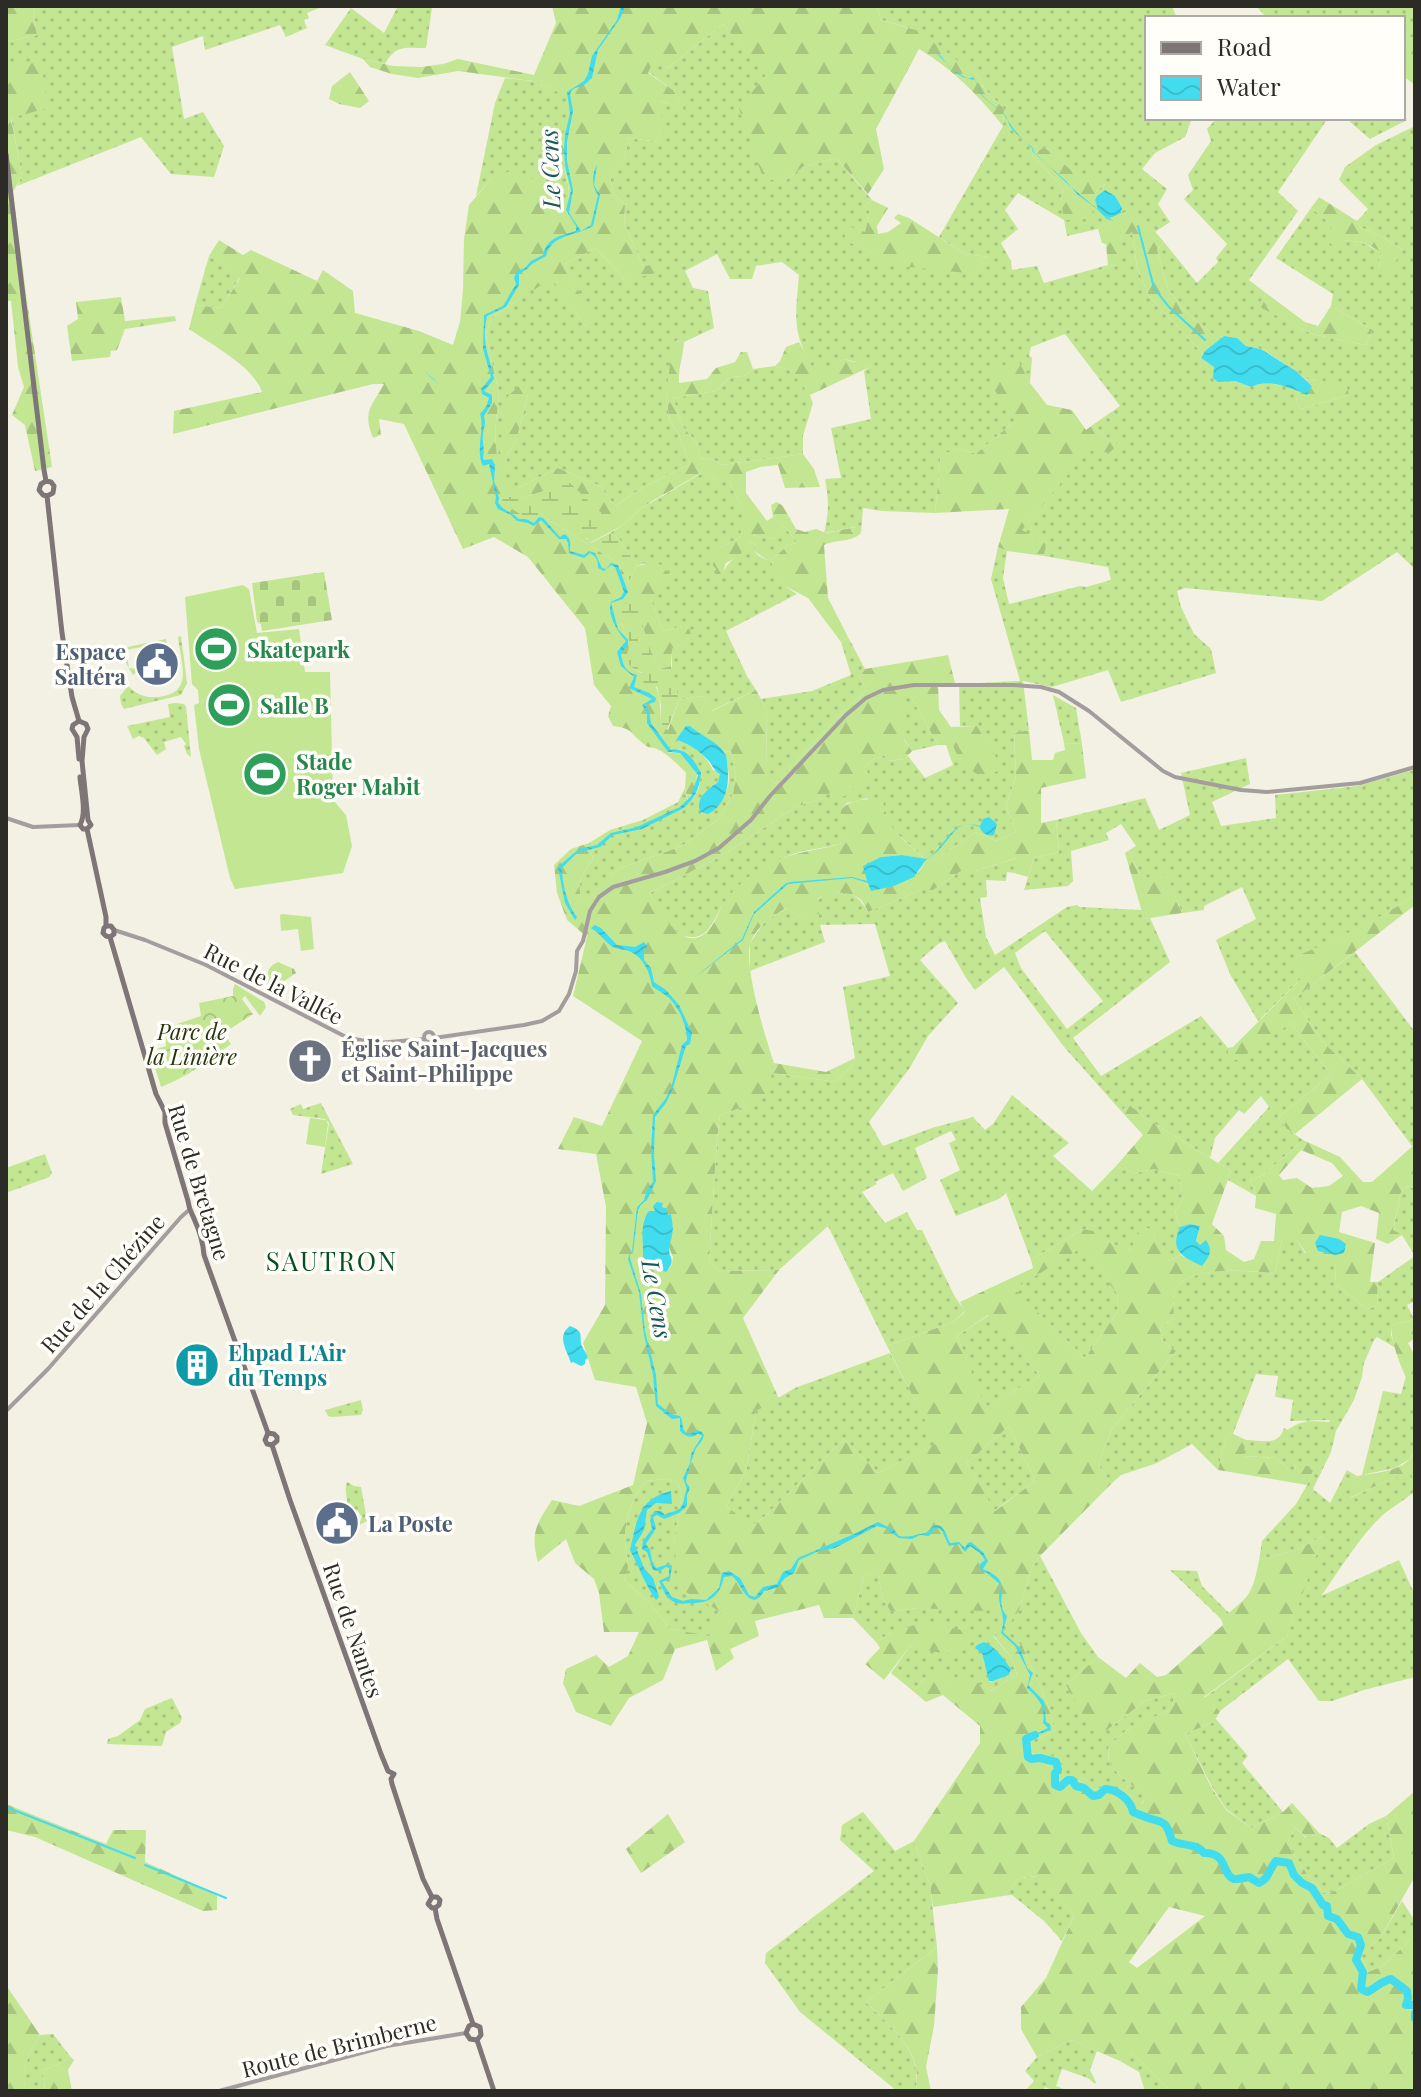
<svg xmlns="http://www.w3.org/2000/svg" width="1421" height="2097" viewBox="0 0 1421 2097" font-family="'Playfair Display',serif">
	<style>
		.grass { fill: url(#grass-dots); fill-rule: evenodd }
		.forest { fill: url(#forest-firs); fill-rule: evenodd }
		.wetland { fill: url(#wetland-marsh) }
		.cemetery { fill: url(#cemetery-stones) }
		.park { fill: url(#park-crowns) }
		.garden { fill: #c3e693 }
		.water { fill: url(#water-waves) }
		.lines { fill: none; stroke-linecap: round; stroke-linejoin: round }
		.stream { stroke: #41ddef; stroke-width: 2 }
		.river { stroke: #41ddef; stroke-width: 8 }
		.tertiary { stroke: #a39d9e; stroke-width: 4 }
		.secondary { stroke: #7e7577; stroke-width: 5 }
		.labels { text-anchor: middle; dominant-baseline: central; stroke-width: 7; stroke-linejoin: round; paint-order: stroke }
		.leisure-label { font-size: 22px; font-weight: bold; fill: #27864d; stroke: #fffef9; text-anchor: start }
		.service-label { font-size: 22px; font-weight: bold; fill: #4e5e75; stroke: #fffef9; text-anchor: end }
		.street-label { font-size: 22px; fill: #2c2b26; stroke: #fffef9 }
		.park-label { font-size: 22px; font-style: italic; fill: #26350e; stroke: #fffef9 }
		.worship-label { font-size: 22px; font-weight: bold; fill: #5b616d; stroke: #fffef9; text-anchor: start }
		.culture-label { font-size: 22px; font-weight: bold; fill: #0d838f; stroke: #fffef9; text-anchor: start }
		.water-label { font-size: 24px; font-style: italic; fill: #18575e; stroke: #fffef9 }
		.quarter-label { font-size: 26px; letter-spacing: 2px; fill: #054f22; stroke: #fffef9 }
	</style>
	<defs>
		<pattern id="grass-dots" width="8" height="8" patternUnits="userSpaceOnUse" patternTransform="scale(2)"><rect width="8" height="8" fill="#c3e693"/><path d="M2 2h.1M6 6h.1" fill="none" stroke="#a8c57f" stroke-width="1.8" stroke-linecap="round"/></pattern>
		<pattern id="forest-firs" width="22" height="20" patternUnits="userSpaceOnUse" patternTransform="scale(2)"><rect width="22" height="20" fill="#c3e693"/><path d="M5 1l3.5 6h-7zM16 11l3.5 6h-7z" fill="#a8c57f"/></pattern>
		<pattern id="wetland-marsh" width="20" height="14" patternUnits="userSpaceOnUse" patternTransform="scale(2)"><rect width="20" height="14" fill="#c3e693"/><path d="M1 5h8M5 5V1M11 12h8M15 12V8" fill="none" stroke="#a8c57f"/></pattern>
		<pattern id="cemetery-stones" width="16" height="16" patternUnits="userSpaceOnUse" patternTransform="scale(2)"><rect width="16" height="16" fill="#c3e693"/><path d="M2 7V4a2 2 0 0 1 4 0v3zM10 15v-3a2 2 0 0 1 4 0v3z" fill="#a8c57f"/></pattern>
		<pattern id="park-crowns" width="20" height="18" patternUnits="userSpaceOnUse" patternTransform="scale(2)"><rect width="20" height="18" fill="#c3e693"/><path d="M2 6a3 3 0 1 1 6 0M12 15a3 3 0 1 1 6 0" fill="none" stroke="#a8c57f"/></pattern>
		<pattern id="water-waves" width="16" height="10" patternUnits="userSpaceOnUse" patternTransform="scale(2)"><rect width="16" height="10" fill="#41ddef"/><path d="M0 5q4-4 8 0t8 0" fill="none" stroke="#39becd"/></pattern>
	</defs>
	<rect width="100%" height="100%" fill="#f3f1e4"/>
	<g class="grass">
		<polygon points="33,6 324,6 307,13 309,18 304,20 307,28 286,37 280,25 205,50 203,36 172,47 184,119 203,112 224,146 214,177 171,174 141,137 17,186 22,176 11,117 47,108 7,67 6,42 37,35"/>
		<path d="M398 6 432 8 426 48C406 48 396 44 385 64L363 59 325 45 351 8 384 33Z"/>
		<path d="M877 6H1172L1176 16 1174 18H1147V59L1144 64 1147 68V118H1191V121L1185 137 1155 153 1142 169 1167 189 1158 204 1170 222 1155 232 1146 221 1128 211 1098 229 1067 236 1064 220 1018 193 1005 210 1018 229 1001 243 1011 261 1012 270 1037 266 1044 283 1108 265 1120 266V240L1132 231 1137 267 1149 296 1203 354 1201 358 1235 381 1251 387C1264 380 1285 385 1298 391L1296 402 1301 409 1349 395 1318 380 1305 379 1296 371 1262 349 1246 346 1237 338 1224 336 1219 340 1186 312 1168 289 1157 249 1164 242 1197 283 1218 262 1216 258 1227 244 1184 199 1193 190 1188 175 1211 141 1207 129 1217 118H1328L1278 192 1298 211 1249 280 1266 293 1259 306 1312 334 1365 345 1373 330 1331 306 1333 294 1276 258 1311 208C1325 218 1338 226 1330 244 1353 238 1359 240 1380 252L1379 271 1403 250 1384 238 1360 227 1357 221 1368 209 1339 180 1345 167 1376 145 1415 126V569L1397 552 1322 601 1185 588 1177 591 1181 607 1194 634 1211 649 1216 673 1121 702 1108 670 1052 687 1023 681 1029 730 1014 733 1016 776 1006 807 1016 832 996 841 976 832 926 866 925 859 891 828 886 815 867 798 847 803 840 811 848 829 846 842C831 847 819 848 804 851 781 856 756 871 739 886 733 892 727 898 723 905 714 918 709 939 690 937 669 936 658 908 650 893L725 854 795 807 818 800 865 767 873 760 884 755 889 761 905 759 908 756 925 778 953 765 946 745H953L1002 769 977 726H960L959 684 1020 681 991 579 998 547 1007 551 1003 578 1009 604 1080 586 1086 587 1111 580 1108 567 1044 556 1046 544 1021 531 1088 449 1109 453 1118 444 1102 435 1094 424 1120 406 1065 334 1031 347 1029 356 1032 358 1030 383 1017 360 1016 420 976 454 960 449 941 455 935 513 881 511 863 508 861 533 855 527 824 533C829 513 829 499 825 479L841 478 831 428 871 419 864 371 871 366 844 359 815 373C792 332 795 320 799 275L782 262 756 266 752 279H730L717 254 685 271 693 288 708 291 714 328 684 342 677 340 666 397 670 421 679 435 690 464 642 488 615 506 600 486 558 468 518 488H503L507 455 516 441 528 394 497 458 495 432 499 394 486 335 492 317 520 299 526 286 551 277 585 326 592 321 565 264 596 248 626 281 643 266 624 223 625 205 614 194 610 178 623 162 629 138 659 142V101L683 108 673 90 648 72 652 63 668 68 723 24 767 75 783 182 803 167 836 158 872 200 865 206 870 211 865 233 845 240 873 253 976 274 988 257 965 254 939 237 1003 126 1004 109 984 88 978 76 910 28 881 20ZM1044 147 1071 171 1105 184 1095 193 1061 201 1063 188 1032 155Z"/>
		<polygon points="1256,6 1415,6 1415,36 1403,42 1403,18 1267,18"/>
		<path d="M505 78 533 81 566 95C572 119 564 141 564 165 565 178 572 188 567 202H561L491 179 476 196 495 103Z"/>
		<polygon points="1403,116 1407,120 1370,139 1350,122 1353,118 1403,118"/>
		<polygon points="209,256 240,277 221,308 195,305"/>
		<polygon points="775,366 790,370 808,391 813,403 803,436 803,454 721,465 717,461 700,458 697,443 683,427 673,398 716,391 730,377 744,376 753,369"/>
		<path d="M702 473 718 481H729L740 503 746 520 739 538 721 547 716 569V578L720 581C725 562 738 556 750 542L756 545 754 551 759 556 767 560 769 558 753 539 755 535 770 539 776 537 783 525 797 542 787 546 771 560C775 578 782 585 797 594L726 631 747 676 756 690 711 711 703 696 679 700 672 678V649L690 638 683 626 663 631 651 600 645 563 637 566 620 540 610 533 623 525 640 509Z"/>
		<path d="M181 636 187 683 181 695 124 709 121 704 120 696 128 686C136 694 145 698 157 697 195 694 181 664 178 637Z"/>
		<polygon points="848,637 865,669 860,677 866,691 839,716 775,784 767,773 766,708 761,699 812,691 851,675 841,642"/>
		<polygon points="166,639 169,659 158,652 144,657 142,647 126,650 129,668 137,669 138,671 133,675 126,663 123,648"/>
		<polygon points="901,695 910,695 938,745 912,751 904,739"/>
		<polygon points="1053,695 1076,708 1082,744 1064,743"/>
		<polygon points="175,703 184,704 186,707 191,757 187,754 184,746 186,744 181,737 164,742 166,749 157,755 144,738 139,736 133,739 127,726 170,717 168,704"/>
		<path d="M676 740C692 744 706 755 713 770L720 772V780L707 790 699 809 702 814C732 794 732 786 725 752L731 751 736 775 733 794 720 818 682 846 621 868 613 873 588 901H582C576 882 583 874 593 859L589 843 610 830 643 820 678 802 685 788 688 804C704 787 704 773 688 756 682 749 680 747 671 751L668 747Z"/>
		<path d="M1246 758 1250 784 1212 802 1221 826 1276 818 1275 795 1357 786 1414 770 1415 773V895C1376 922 1333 941 1289 960L1301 979 1258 1021 1231 976 1216 940 1256 919 1242 887 1204 906V910L1182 913 1166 875 1141 880C1136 869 1136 861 1128 851L1136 846 1121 824 1106 833 1109 840 1071 851 1073 881 1068 886 1024 890 1034 858 1059 852 1056 820 1145 798 1159 830 1190 815 1181 773Z"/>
		<path d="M1017 858 1014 873 1007 872 1006 881 986 880 987 897 980 898 986 937 995 955 1067 907 1077 905 1080 907 1142 910 1144 919 1150 918 1170 962 1073 1038 1101 1076 1201 1016 1228 1048V1059L1291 1023 1331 1075 1278 1117 1287 1129 1303 1140 1263 1175 1250 1180 1256 1196 1228 1180 1231 1171 1218 1163 1269 1107 1261 1096 1244 1114 1239 1110 1215 1138 1210 1158 1147 1119 1128 1104 1122 1112 1065 1048 1004 967 975 990 966 978 945 941 938 944 920 960 958 1003 928 1036 909 1069 869 1122 883 1146 932 1128 973 1117 985 1130 993 1124 1012 1095 1069 1143 1053 1156 1092 1191 1116 1166 1135 1173 1154 1169 1179 1176 1183 1198 1175 1212 1180 1227C1176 1234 1176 1249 1181 1255L1169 1261 1162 1249C1145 1250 1127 1253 1112 1243 1100 1236 1098 1232 1083 1229L1031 1260 1006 1193 999 1199 956 1216 940 1180 960 1170 949 1143 956 1140 951 1131 915 1148 927 1178 903 1191 893 1173 875 1182 877 1184 862 1192 885 1223 907 1212 917 1230H922L955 1297 965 1311 953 1322 887 1346 828 1226 779 1270 719 1271 709 1260 717 1139 720 1115 746 1106 772 1073 836 1082 852 1066 855 1058 843 987 890 976 875 924 820 925 825 942 750 971V943L765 921 787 908 801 918 825 893C849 893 855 890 868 912L921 890H933L961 871H975ZM1045 931 1103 1001 1067 1029 1021 968 1015 953Z"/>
		<polygon points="1355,952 1415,1032 1415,1144 1412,1146 1362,1079 1323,1042 1294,999"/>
		<polygon points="321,1103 353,1164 321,1174 329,1123 325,1119 293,1115 290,1109 301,1104 303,1109"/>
		<polygon points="45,1154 52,1173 49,1177 6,1193 6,1168"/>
		<path d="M1407 1186 1415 1189V1301L1407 1305 1414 1319 1391 1326V1335L1396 1348 1377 1337 1374 1340 1364 1363 1362 1377 1354 1400 1336 1431 1331 1452 1313 1489 1330 1503 1347 1470 1357 1476 1350 1498 1411 1470 1413 1478 1415 1477V1491C1405 1500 1394 1506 1384 1514 1360 1535 1340 1570 1321 1596L1399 1560 1415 1595V1677L1364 1690 1332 1701H1319L1288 1659 1220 1711 1204 1698 1287 1636 1322 1536 1297 1550 1259 1560 1262 1541 1296 1504 1307 1485 1313 1471 1296 1464 1295 1471H1289L1283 1463 1276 1460 1275 1458 1242 1456 1246 1440C1263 1440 1278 1447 1284 1428L1287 1430C1303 1419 1310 1421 1329 1422L1330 1420 1290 1421 1293 1400 1275 1397 1278 1376 1256 1374 1233 1434 1227 1432 1218 1470 1192 1444 1157 1463 1121 1475 1111 1484 1098 1464 1112 1429 1176 1351 1163 1341 1160 1329 1174 1317 1173 1292C1174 1291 1180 1283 1181 1282 1204 1266 1248 1271 1275 1273L1282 1240H1297L1305 1253 1336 1266 1335 1284 1367 1309 1377 1306 1378 1282 1415 1256 1402 1235 1393 1231 1401 1192Z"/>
		<polygon points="1083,1246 1117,1294 1118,1311 1085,1358 1013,1289"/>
		<polygon points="989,1315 1040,1376 985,1408 957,1336"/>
		<polygon points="890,1353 938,1443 878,1473 844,1439 764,1517 751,1527 726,1506 746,1471 756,1411 795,1388"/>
		<polygon points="1406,1376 1415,1395 1414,1450 1410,1459 1395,1468 1362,1475 1383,1391 1401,1394"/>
		<polygon points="361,1400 363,1410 361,1415 331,1417 328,1416 325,1410"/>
		<polygon points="1009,1426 1035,1481 994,1511 967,1463"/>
		<path d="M665 1479 677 1482 682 1493 674 1542 722 1612 710 1637 670 1629 651 1604 624 1580C632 1561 626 1560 625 1542 624 1519 632 1499 645 1481Z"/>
		<path d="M347 1482 354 1486 361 1487 367 1521 350 1530 351 1524 360 1522 362 1517 357 1510 345 1514 344 1509 346 1508C350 1500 343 1492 347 1482Z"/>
		<path d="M1040 1556 1081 1633 1098 1657 1066 1685 1107 1730 1145 1701 1175 1693 1172 1707C1160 1716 1146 1720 1132 1727 1122 1733 1115 1740 1108 1749L1109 1762 1120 1776 1147 1796 1141 1804 1124 1793 1104 1786 1092 1791C1082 1783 1075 1776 1062 1778L1030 1751 1029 1742 1055 1731 1047 1702 1022 1645 993 1636 1012 1658 1017 1675 991 1691 963 1675 949 1681 925 1678 913 1691 891 1673 910 1646 926 1648 892 1632 876 1642 853 1618 864 1576 878 1573 882 1598 891 1612 917 1608 994 1609 1006 1626 1019 1610 1032 1567ZM975 1648 1011 1672 1009 1675 990 1682 982 1653Z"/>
		<polygon points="1170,1570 1197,1571 1202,1586 1229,1613 1221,1619"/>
		<polygon points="172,1698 182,1718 180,1723 166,1732 162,1746 107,1744 108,1739 118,1736 140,1720 145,1709"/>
		<polygon points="1215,1718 1248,1756 1242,1763 1283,1812 1252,1828 1226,1809 1211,1785 1185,1734 1214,1722"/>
		<path d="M863 1812 895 1851 914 1841 930 1885 937 1947 866 2002C893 2030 922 2048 916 2091H897L800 2012 765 1963 766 1953 874 1871 840 1840 842 1825Z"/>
		<polygon points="1386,1816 1394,1858 1327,1895 1309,1877 1287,1844 1295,1827 1306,1838 1319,1833 1329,1838 1337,1848 1369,1824"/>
		<polygon points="1039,1876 1074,1916 1062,1941 1044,1921 1012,1895 1003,1896 1020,1878"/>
		<polygon points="1402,1901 1415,1921 1415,1935 1383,1966 1368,1972 1361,1955 1381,1937"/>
		<path d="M53 2034 70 2056 61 2063 43 2070 45 2091H26C20 2071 29 2052 40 2035Z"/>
		<polygon points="1071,2040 1097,2051 1090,2070 1096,2082 1095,2084 1088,2078 1062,2069 1056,2086 1069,2091 1054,2091 1045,2087 1043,2091 1025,2091 1034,2081 1025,2071 1037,2057"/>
		<polygon points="1130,2051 1170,2091 1145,2091 1139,2072 1120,2061"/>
	</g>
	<g class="forest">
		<polygon points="6,6 33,6 37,35 6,42"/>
		<path d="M552 6H877L881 20 919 31 978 76 984 88 1004 109 1003 126C979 96 953 69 919 49L876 129 884 169 868 194 836 158 803 167 783 182 763 178 739 108 766 75 723 24 668 68 652 64 648 73 673 90 684 109 660 101 664 138 659 142 629 138 623 163 610 178 614 194 625 205 624 223 643 266 663 264 662 271 626 281 596 248 565 264 593 321 585 326 551 278 534 290 526 287 520 299 492 317 486 335 499 394 495 432 497 456 499 453 508 396 519 386 525 387 528 394 516 441 507 455 504 488H518L558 468 600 486 615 506 642 488 690 464 679 435 670 421 666 397 672 348 677 340 684 342C683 357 678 369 679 383L707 379 716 368 735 362 741 352H747L753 369 744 376 730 377 716 391 673 398 683 427 697 443 700 458 717 461 721 465 803 454 814 469 820 487 785 488 778 465 760 467 746 472V493L767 521 773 517 771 505 777 502 783 506 796 529 805 532 816 529 826 533 856 527 861 533C851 543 836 539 824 545L828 598 848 637 841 642 808 598 783 585 774 573 771 560 787 546 797 542 783 525 777 537 770 539 754 535V539C763 544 766 548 769 558L767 560 754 551 756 545 750 542 739 556 726 563 720 582 716 578V569L709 560 721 547 739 538 745 520 740 503 729 481H718L701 473 654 500 640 509 623 525 590 543 586 537 601 513 570 484 524 497H502L541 515 618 563 629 581 637 566 655 562 663 566 672 579 651 600 663 631 683 626 690 630 691 638 672 649 671 666 660 670 650 649 621 623 631 639 629 651 631 667C660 683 661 691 660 724L668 730 679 700 703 696 712 711 756 690 766 708 767 772 775 784 839 716 866 691 860 677 865 669 948 655 955 683H938L939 710 951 727 977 726 1003 769 982 777C966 767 960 764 953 745H938L910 695H902C905 709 909 726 904 740L912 751 905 759 888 761 884 755 873 760 865 767 869 775 845 796 836 798 831 792 818 800 795 807 725 854 650 893C660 912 686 960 711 927 717 919 720 908 726 900 736 886 753 872 768 864 793 851 820 851 846 842L847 829 840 811C851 798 868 798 883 801 888 832 904 839 925 859L902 855 881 857 917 874 926 861 927 865 976 832 996 841 1016 832 1006 807 1016 776 1014 733 1029 730 1032 760H1053L1055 753 1065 750 1064 743 1082 744 1086 778 1041 788V823L1056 820 1059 852 1034 858 1028 877 1014 873 1016 858 975 871H961L933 890H921L868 912C866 908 864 903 861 900 851 890 828 891 818 899L819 918H801L786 908C772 917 758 925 751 941 742 963 766 1039 774 1063L826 1072 855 1058 852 1066 836 1082 772 1073 768 1092 746 1106 720 1115 717 1139 709 1260 719 1271 779 1270 743 1318 779 1399 756 1411 746 1471 726 1506 752 1526 764 1517 844 1439 878 1473 937 1443 887 1346 953 1322 965 1312 960 1302 1033 1268 1031 1260 1083 1229 1098 1232 1113 1244 1131 1250 1140 1226 1155 1230 1169 1261 1181 1255 1184 1257 1200 1245 1196 1241 1200 1226 1190 1224 1180 1227 1175 1212 1183 1198 1179 1176 1154 1169 1135 1173 1116 1166 1143 1135 1122 1112 1127 1103 1147 1119 1231 1171 1212 1224 1224 1236 1226 1250 1244 1262 1254 1259 1261 1241H1274L1276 1214 1255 1208 1256 1196 1250 1180 1263 1175 1303 1140 1340 1157 1363 1182H1372L1415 1144V1189L1407 1186 1401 1192 1393 1230 1402 1235 1388 1244 1376 1239 1379 1213 1361 1206 1342 1212 1339 1232 1375 1243 1370 1282H1378L1377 1306 1367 1309 1335 1284 1336 1266 1313 1263 1297 1240H1282L1275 1273C1249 1271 1204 1266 1181 1282 1180 1283 1174 1292 1173 1292L1174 1317 1160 1329 1163 1341 1176 1351 1112 1429 1098 1464 1111 1484 1040 1556 1032 1567 1019 1610 1007 1627 993 1609 984 1611 917 1608 891 1612 882 1598 878 1574 864 1576 853 1618H824L819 1605 755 1621 759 1636 730 1649 734 1658 716 1671 707 1640 675 1649 663 1680 629 1698 611 1726 576 1712 563 1683 566 1669 596 1655 609 1667 628 1656 639 1632H604L599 1593 594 1579 575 1563 566 1539 538 1562C530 1533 536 1525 552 1500L579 1506 633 1485 647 1423 636 1387 595 1380 583 1343 605 1305 606 1207 596 1154 558 1149 574 1117 602 1126 642 1041 573 996 587 937 567 920 557 893 554 865 571 849 589 843 593 859C583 874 576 882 582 901H588C598 888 606 876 621 868L682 846 720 818 733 794 736 775 731 751 725 752 688 726 676 740 666 749 670 753H680L697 773 696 786 688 801 685 788 686 773C680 766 665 752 657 749 650 746 651 749 645 745 629 733 635 729 613 726L608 716 611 706 594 685 585 628 528 557 494 537 463 549 404 424 379 419 381 435 373 438C362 411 372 406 384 384H373L173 434 174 411 262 392C253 366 212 345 189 329L195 305 221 308 240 278 209 256 219 240 243 255 251 250 317 281 323 270 353 291 355 313 419 331 453 345 460 322 463 290 464 239 469 205 491 179 510 171 556 187 561 202 567 201C573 184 562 169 561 152 561 131 572 117 565 95L533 81 458 71 418 78 392 74 370 67 363 59 393 66 421 67 443 64 458 59 534 75 556 23ZM1301 1150 1332 1163 1343 1176 1329 1186 1312 1188 1297 1178 1283 1180 1279 1175ZM663 1204 662 1207 666 1208 669 1248 673 1257 672 1264 669 1269 652 1266 643 1257 644 1219 652 1211H655ZM1083 1247 1117 1294 1118 1311 1085 1358 1014 1289ZM988 1315 1040 1376 986 1407 957 1336ZM1009 1426 1035 1481 995 1511 967 1463ZM665 1479 677 1482 682 1493 674 1542 679 1588 721 1612 710 1636 670 1629 651 1604 624 1580C632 1562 626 1560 625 1542 624 1519 632 1499 645 1481Z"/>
		<polygon points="1415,36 1415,85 1403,76 1403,42"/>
		<polygon points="6,46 7,67 41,62 48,108 11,118 22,176 13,192 27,301 52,467 35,471 25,425 12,415 24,387 18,367 11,301 6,301"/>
		<polygon points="350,72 369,101 360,108 339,104 329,99 332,86"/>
		<polygon points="1044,147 1072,171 1106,183 1095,193 1092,217 1081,220 1064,220 1061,201 1063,188 1032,155"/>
		<path d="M1319 197 1357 221 1360 227 1384 238 1403 250 1385 278 1379 272 1380 252C1368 244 1359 240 1344 241L1338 248 1329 245C1338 226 1325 218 1311 208Z"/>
		<polygon points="872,200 888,208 877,226 878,234 888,232 901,223 894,218 898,214 909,218 965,254 989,257 976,274 881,264 873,253 844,240 848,226 865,232 870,211 865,206"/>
		<polygon points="1128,210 1146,221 1164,242 1157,249 1168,289 1186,312 1219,340 1203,354 1149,296 1137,267 1132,232 1120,240 1120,266 1108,265 1106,244 1102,243 1098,229"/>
		<polygon points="1266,293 1305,322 1318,326 1331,306 1373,330 1365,345 1312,334 1258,306"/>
		<polygon points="121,297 125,321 175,316 176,321 125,329 117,350 111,351 110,357 72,361 67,326 78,319 76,302"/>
		<polygon points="799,342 815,372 844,359 853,362 866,359 872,366 810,395 790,370 775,366 780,361 786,347"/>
		<polygon points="1018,360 1030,383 1047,405 1072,410 1086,430 1094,424 1102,435 1119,444 1109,453 1088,450 1022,530 1046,544 1044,556 1007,551 998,547 1009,509 935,513 941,454 960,449 976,454 1016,420 990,384 995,369"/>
		<polygon points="1305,379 1318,380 1347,387 1349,395 1301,409 1296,402 1298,391 1307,394 1312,386"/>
		<path d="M1128 851C1136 860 1135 869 1141 879L1166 874 1182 913 1144 919 1125 853Z"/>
		<path d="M1415 895V905L1294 999 1323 1042 1362 1079 1295 1134 1287 1129 1278 1117 1331 1075 1291 1023 1238 1060 1228 1059V1048L1233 1047 1301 979 1288 960C1332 941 1375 922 1415 895Z"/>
		<path d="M1414 1319 1415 1338 1408 1343 1415 1356V1395C1404 1375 1392 1348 1391 1326Z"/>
		<polygon points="1227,1431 1246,1440 1243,1456 1276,1458 1276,1460 1283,1463 1289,1471 1295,1471 1296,1463 1304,1464 1313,1471 1307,1485 1218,1470"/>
		<path d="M1415 1440V1477L1413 1478 1410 1471 1349 1498 1357 1476C1373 1473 1398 1472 1410 1459 1414 1454 1414 1446 1415 1440Z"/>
		<path d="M1324 1535 1287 1636 1204 1697 1220 1711 1214 1722 1185 1734 1210 1785 1226 1810 1252 1828 1283 1812 1292 1803 1319 1833 1307 1838 1295 1827 1287 1844 1309 1877 1327 1895 1394 1858 1386 1816 1415 1791V1876L1381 1937 1361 1955 1368 1972 1383 1966 1415 1935V2091H1170L1131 2052 1120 2061 1071 2040 1037 2057 1021 2029V2007L1046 1978 1074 1916 1038 1876 1020 1878 1003 1896 933 1907 930 1885 914 1841 980 1743V1726L943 1695 926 1702 913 1691 925 1678 941 1673 949 1681 963 1674 991 1691 1017 1675 1012 1658 993 1635 1007 1634 1022 1645 1047 1702 1055 1731 1029 1742 1030 1751 1034 1755H1051L1060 1761 1062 1778C1075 1776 1083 1784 1092 1791L1104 1786 1112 1785 1142 1804 1146 1796 1120 1776 1109 1762 1108 1748C1115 1740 1122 1733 1132 1727 1145 1720 1160 1716 1172 1707L1175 1693 1145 1701 1107 1730 1092 1731 1066 1685 1098 1657 1126 1678 1140 1663 1157 1677 1166 1675 1223 1625 1221 1619C1249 1596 1252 1597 1259 1560L1297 1550ZM1169 1907 1205 1916 1137 1968 1129 1962Z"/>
		<path d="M921 1623 969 1631 968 1648C951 1660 929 1649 910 1646L884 1680 865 1664 880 1648 876 1642 892 1632Z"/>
		<polygon points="6,1804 106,1844 113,1830 146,1830 145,1862 217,1894 217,1910 203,1911 35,1837 6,1830"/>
		<polygon points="668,1814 685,1842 641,1873 626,1849"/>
		<path d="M937 1947 938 1970 934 2026 926 2067 931 2091H916C923 2049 893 2030 866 2002Z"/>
		<path d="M6 1985 40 2035C29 2052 20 2071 26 2091H8L6 2088Z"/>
		<polygon points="70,2056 74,2060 68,2070 72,2091 45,2091 43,2070 61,2063"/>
	</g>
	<g class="wetland">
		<polygon points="570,483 601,513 597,528 586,538 591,543 610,533 620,540 637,566 629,581 618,563 541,515 529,520 503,503 502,497 524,497"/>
		<path d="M635 600 650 649 660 669 671 666 679 700 667 730 660 724 661 705 657 687 644 685 642 673 631 667 625 658C638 634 617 629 618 606Z"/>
	</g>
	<g class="cemetery">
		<polygon points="324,572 332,620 262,631 261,624 257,622 252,583"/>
		<path d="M278 962 294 969 296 973 273 989H268C267 976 265 968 278 962Z"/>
	</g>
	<path class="park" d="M235 984 264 1002 266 1007 260 1016 245 996 242 999 253 1014 224 1033 231 1044C210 1060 187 1077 161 1087L150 1051 166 1046 165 1028 201 1016 199 1003 233 996V989Z"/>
	<g class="garden">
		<polygon points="243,585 249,589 257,633 299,629 305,672 330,672 333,800 346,815 352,846 343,873 235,889 230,878 199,749 194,705 199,703 198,690 192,684 185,597"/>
		<polygon points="282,914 311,917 314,949 301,951 298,929 281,931 280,915"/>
		<polygon points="310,1118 326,1120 328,1124 325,1147 306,1144"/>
	</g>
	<g class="water">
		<path d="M621 6H625L621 17 598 50 592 78 584 85 573 89 570 94 573 111 567 142V161L573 190 569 213 581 231 591 225 598 195C591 186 592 173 597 165L594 185 600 195 593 226C577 236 551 234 546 256L532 264 527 269 519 274V285L506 307 487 316C481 345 489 353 494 379L484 391 492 395V403L484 416C486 423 484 427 483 434 482 444 485 447 483 458L484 460 492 459 495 465 494 481 499 498 498 502C503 511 512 512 519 519H526L534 523 539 517 543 518 560 537 564 534C572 538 570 544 570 551L584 555 589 551 595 553 602 568 606 569 611 563 618 565 628 592 623 599 611 603 618 629 628 640V645L621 653C622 664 626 673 637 675L634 687 649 693 656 698 655 702 645 705 649 711 651 723 671 750C685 746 695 761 701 773 700 788 694 801 682 809L642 829 613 835 600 847 577 853 562 868C562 883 567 905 577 917L575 920 565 903 558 868 560 865 579 849 597 845 611 833 637 827 680 807 691 796 698 775 680 753 668 752 647 723V713L642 705 652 699 629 688 634 677 621 666 617 652 626 641C617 631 607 615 611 602L621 597 624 592 615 567 611 565 604 571 598 568C598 560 597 557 590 553L584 558 569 553 568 543 566 539H559L541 520 534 526 528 523 517 521 511 515 498 509 495 503 496 497 489 464 483 466C475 451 485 429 480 414L486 407 489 398 482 394 481 388C468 384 452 390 440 384 434 381 429 375 424 371 429 374 435 381 440 384 453 390 469 384 482 388L491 377 483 349 484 315 503 306 516 284 514 278 517 271 525 268 531 261 543 255C548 236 561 236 576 231V226L566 210 571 190 565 166 564 150 565 135 570 113 567 92 584 81 588 74 592 56 617 20Z"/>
		<path d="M932 50 941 56 950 68 968 79 973 77C978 83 977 88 981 94 988 103 998 108 1005 115 1008 118 1008 123 1010 126 1016 135 1026 142 1034 149L1033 151C1054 171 1075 192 1098 209L1095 200 1097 196 1105 190 1115 196 1122 208 1121 213 1110 218 1105 216 1114 221 1107 219 1096 208 1078 195 1066 181 1032 151 1033 149C1021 138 1016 133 1007 119 997 103 982 103 975 80 954 79 947 60 932 50Z"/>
		<path d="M1224 336 1237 338 1246 346 1261 349 1296 371 1312 386 1307 395C1291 388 1267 378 1251 387L1235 381 1218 382 1213 378 1214 367 1201 358 1205 351Z"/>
		<path d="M686 726H690C701 736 719 742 726 755 730 777 730 803 708 814L700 812C695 798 708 789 718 782L720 774C713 770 713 765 707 759 698 750 688 743 676 740Z"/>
		<path d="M989 817 997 824 994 835C988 837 981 833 980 827L970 824 959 826 938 851 926 860 914 877 894 886 871 891 868 883 852 878 788 884 754 914 743 940 693 979 742 939 754 912 785 884 790 882 852 877 867 881 863 866 881 857 902 855 927 859C947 846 951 817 980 826L983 819Z"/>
		<path d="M595 925 601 928 617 945 635 947 644 942 647 946V949L644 948V960L651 968 654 982 666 990 679 1005 692 1033 690 1044 686 1046 673 1088 666 1103 655 1117 654 1155 656 1181 647 1200 641 1205 638 1210 633 1253 632 1251 637 1207 644 1200 647 1190 653 1182 651 1149 653 1115 666 1098 671 1088 682 1045 687 1040C687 1026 679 1007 668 997 663 993 657 990 652 986 650 973 644 958 631 952 625 949 618 950 611 946 604 940 599 933 591 928Z"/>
		<path d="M657 1202 663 1203 662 1207 666 1208 668 1215 671 1214C672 1221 674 1228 672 1235 672 1239 669 1243 669 1248 669 1260 677 1259 666 1272L652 1266 643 1257C644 1242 639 1223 649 1211H655L653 1206Z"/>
		<path d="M1190 1224 1200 1226 1196 1241 1200 1245 1206 1240C1213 1251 1210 1256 1202 1266 1183 1257 1169 1251 1180 1227Z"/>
		<polygon points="1320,1235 1339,1239 1346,1244 1344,1253 1335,1255 1318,1251 1315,1243"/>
		<path d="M630 1253V1258L641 1294 645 1331 656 1375 658 1404 671 1414 680 1416C684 1422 681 1428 686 1433H692L697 1430 702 1432 704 1435C703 1440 700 1443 697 1447 694 1450 686 1479 686 1482 687 1484 689 1486 690 1488L687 1495V1506L679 1513 664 1519 657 1515 653 1517 656 1528 646 1544 650 1550 652 1561 656 1568 669 1564 672 1566 670 1579 662 1582 672 1597 683 1601 691 1599 706 1600 719 1588 722 1573 729 1571 740 1578 749 1595 755 1597 763 1587 777 1584 783 1572 791 1569 798 1558 854 1534 878 1522 894 1530 899 1536C912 1538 915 1534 926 1533 929 1531 931 1528 934 1526 944 1522 947 1538 950 1543L959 1542 965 1548 968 1543 971 1542 983 1552 988 1561 983 1569C1018 1583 991 1599 1007 1616L1003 1632 1020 1648 1027 1668 1033 1673 1028 1685 1044 1701 1046 1722 1050 1724 1051 1730 1025 1739 1048 1728 1043 1723C1046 1708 1039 1698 1027 1688L1030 1675 1015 1646 1001 1633C1002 1630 1004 1622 1003 1619 1002 1606 995 1599 1002 1586L987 1573 981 1571 980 1564 985 1560 980 1553 970 1546 965 1552 959 1544 949 1546 942 1531 938 1528 935 1529 929 1536 920 1535 912 1539 899 1538 885 1528 877 1526 835 1548 819 1551 799 1560 794 1573 785 1578 777 1588 764 1591 760 1597 755 1600C743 1598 741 1583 732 1576L724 1577C720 1595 711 1603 693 1603 687 1603 680 1605 674 1602 666 1598 662 1588 659 1581L669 1576V1568L666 1567 660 1571 653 1570 647 1552 642 1549 643 1541 652 1529 650 1520 654 1511H661L665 1515C669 1512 675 1512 679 1509 686 1504 683 1495 687 1489L683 1478 690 1463 691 1454 702 1436 698 1433C692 1440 685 1436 680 1431V1418L672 1419 656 1406 653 1375 644 1335 639 1292 628 1259Z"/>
		<path d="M570 1326C587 1332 577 1338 583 1348 585 1352 587 1354 588 1358L585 1360V1364L581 1366 573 1362 571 1363C567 1350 556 1336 570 1326Z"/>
		<path d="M671 1491 672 1504 656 1503 647 1510 644 1530 635 1545 644 1568 653 1578 659 1597 656 1600C645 1585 639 1567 630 1550 637 1520 638 1499 671 1491Z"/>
		<path d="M984 1642C996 1647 1003 1658 1011 1669L1009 1675 993 1681H989L982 1653 975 1648 977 1645Z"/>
	</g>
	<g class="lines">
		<g class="stream">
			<polyline points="1138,226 1154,288 1169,307 1205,340"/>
			<polyline points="6,1807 135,1858"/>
			<polyline points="145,1865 226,1898"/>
		</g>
		<g class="river">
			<path d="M1035 1735 1026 1739 1028 1757 1031 1759 1040 1758 1056 1762 1058 1770 1055 1773V1785L1060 1787 1068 1780H1072L1076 1786 1084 1788 1093 1796 1099 1795 1105 1789C1117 1789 1131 1800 1133 1812 1138 1814 1143 1816 1148 1818 1165 1823 1166 1821 1172 1841 1182 1846 1196 1843 1204 1853 1228 1852 1222 1876 1234 1879 1237 1880 1247 1877 1249 1877L1259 1883C1269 1879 1269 1869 1276 1861L1289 1863 1294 1875 1302 1883 1312 1888 1323 1905 1327 1906 1328 1916 1337 1919 1348 1934 1358 1937 1361 1945 1356 1960 1363 1972 1361 1989 1367 1992C1376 1988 1381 1981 1391 1979L1407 1991 1408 1998 1406 2005H1415"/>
			<polyline points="1415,2014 1415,2018"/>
		</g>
		<g class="tertiary">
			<polyline points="6,818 33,827 80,825"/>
			<polyline points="114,930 145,940 206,965 348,1038 378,1043 424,1039"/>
			<circle cx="429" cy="1037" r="5"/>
			<polyline points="434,1038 524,1025 542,1021 559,1011 569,994 576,971 577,951 583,941 590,911 599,897 613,887 665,872 695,861 719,848 751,820 770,796 846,715 866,698 883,690 914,685 1013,685 1041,687 1059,692 1089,711 1163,771 1175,777 1241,790 1267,792 1360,783 1415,767"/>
			<polyline points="6,1411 48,1369 181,1217 189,1210"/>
			<polyline points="219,2091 387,2046 466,2033"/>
		</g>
		<g class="secondary">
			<polyline points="6,154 44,470 46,481 51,482 54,486 53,493 47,496"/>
			<polyline points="46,481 41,484 39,490 43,495 47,496"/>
			<polyline points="47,496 62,633 72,697 79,721"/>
			<path d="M79 721 86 724 88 729 84 737 82 761 88 820 91 825 87 829 106 917V926L104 928 103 933 106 936 110 937 156 1094 165 1112V1123L188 1201C189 1210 192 1213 195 1221 200 1232 203 1243 204 1255L268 1433"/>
			<polyline points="79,721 73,725 72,729 77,737 79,759"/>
			<path d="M80 777C81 791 87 812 80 825L83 829H87"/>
			<polyline points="107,926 111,926 114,930 114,934 110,937"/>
			<polyline points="268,1433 274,1434 277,1437 277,1441 272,1445"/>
			<polyline points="268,1433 265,1440 267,1444 272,1445"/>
			<polyline points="272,1445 290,1500 381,1754 388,1771 394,1774 391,1779 392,1784 423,1879 432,1897"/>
			<polyline points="432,1897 437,1897 440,1900 439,1905 435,1908"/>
			<polyline points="432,1897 428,1904 432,1908 435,1908"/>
			<polyline points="435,1908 437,1919 473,2024"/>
			<polyline points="473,2024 469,2026 466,2033 470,2039 477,2040"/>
			<polyline points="473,2024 480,2027 481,2035 477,2040"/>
			<polyline points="477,2040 494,2091"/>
		</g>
	</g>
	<defs>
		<g id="stadium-disc" transform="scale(2.3)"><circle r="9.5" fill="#2e9e5b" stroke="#fffef9"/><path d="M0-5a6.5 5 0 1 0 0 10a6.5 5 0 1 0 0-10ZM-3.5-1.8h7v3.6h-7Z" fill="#fff"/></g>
		<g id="civic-disc" transform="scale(2.3)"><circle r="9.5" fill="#5c6f8a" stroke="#fffef9"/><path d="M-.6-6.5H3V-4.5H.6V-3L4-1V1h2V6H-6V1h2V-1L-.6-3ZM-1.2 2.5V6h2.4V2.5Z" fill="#fff"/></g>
		<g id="church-disc" transform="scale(2.3)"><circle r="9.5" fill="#6b7280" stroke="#fffef9"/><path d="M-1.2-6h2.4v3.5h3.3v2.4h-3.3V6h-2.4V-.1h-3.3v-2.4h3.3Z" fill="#fff"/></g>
		<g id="building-disc" transform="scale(2.3)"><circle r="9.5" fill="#0f9aa8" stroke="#fffef9"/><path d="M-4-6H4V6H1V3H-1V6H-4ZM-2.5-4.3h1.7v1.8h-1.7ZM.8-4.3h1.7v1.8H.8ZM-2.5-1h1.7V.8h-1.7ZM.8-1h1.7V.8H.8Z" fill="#fff"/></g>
	</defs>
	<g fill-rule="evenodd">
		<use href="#stadium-disc" x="216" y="649"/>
		<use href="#civic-disc" x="157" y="664"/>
		<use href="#stadium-disc" x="229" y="705"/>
		<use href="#stadium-disc" x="265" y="774"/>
		<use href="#church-disc" x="310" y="1061"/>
		<use href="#building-disc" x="197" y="1365"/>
		<use href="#civic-disc" x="337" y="1523"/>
	</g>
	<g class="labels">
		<g class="leisure-label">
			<text x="247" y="649">Skatepark</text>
			<text x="260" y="705">Salle B</text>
			<text x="296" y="761">Stade<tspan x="296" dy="25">Roger Mabit</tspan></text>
		</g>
		<g class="service-label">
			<text x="126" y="651">Espace<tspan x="126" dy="25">Saltéra</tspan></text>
			<text x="368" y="1523" text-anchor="start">La Poste</text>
		</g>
		<g class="street-label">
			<text transform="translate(274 983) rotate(27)">Rue de la Vallée</text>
			<text transform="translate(200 1182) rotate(73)">Rue de Bretagne</text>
			<text transform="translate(102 1283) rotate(-49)">Rue de la Chézine</text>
			<text transform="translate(354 1630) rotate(71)">Rue de Nantes</text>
			<text transform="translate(339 2045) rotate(-14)">Route de Brimberne</text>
		</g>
		<g class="park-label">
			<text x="192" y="1031">Parc de<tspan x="192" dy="25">la Linière</tspan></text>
		</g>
		<g class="worship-label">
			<text x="341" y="1048">Église Saint-Jacques<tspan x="341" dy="25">et Saint-Philippe</tspan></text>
		</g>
		<g class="culture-label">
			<text x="228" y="1352">Ehpad L'Air<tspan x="228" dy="25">du Temps</tspan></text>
		</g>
		<g class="water-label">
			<text transform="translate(549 169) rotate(-92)">Le Cens</text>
			<text transform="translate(658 1299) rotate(80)">Le Cens</text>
		</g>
		<g class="quarter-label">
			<text x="332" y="1260">SAUTRON</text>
		</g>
	</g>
	<rect width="1421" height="2097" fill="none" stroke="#2c2b26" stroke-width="16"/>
	<rect x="1145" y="16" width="260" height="104" fill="#fffef9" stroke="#abaaa5" stroke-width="2"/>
	<rect x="1161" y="42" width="40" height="12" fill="#7e7577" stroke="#abaaa5" stroke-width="2"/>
	<text x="1217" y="56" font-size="24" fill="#2c2b26">Road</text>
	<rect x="1161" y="76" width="40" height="24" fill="url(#water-waves)" stroke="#abaaa5" stroke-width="2"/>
	<text x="1217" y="96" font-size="24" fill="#2c2b26">Water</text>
</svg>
